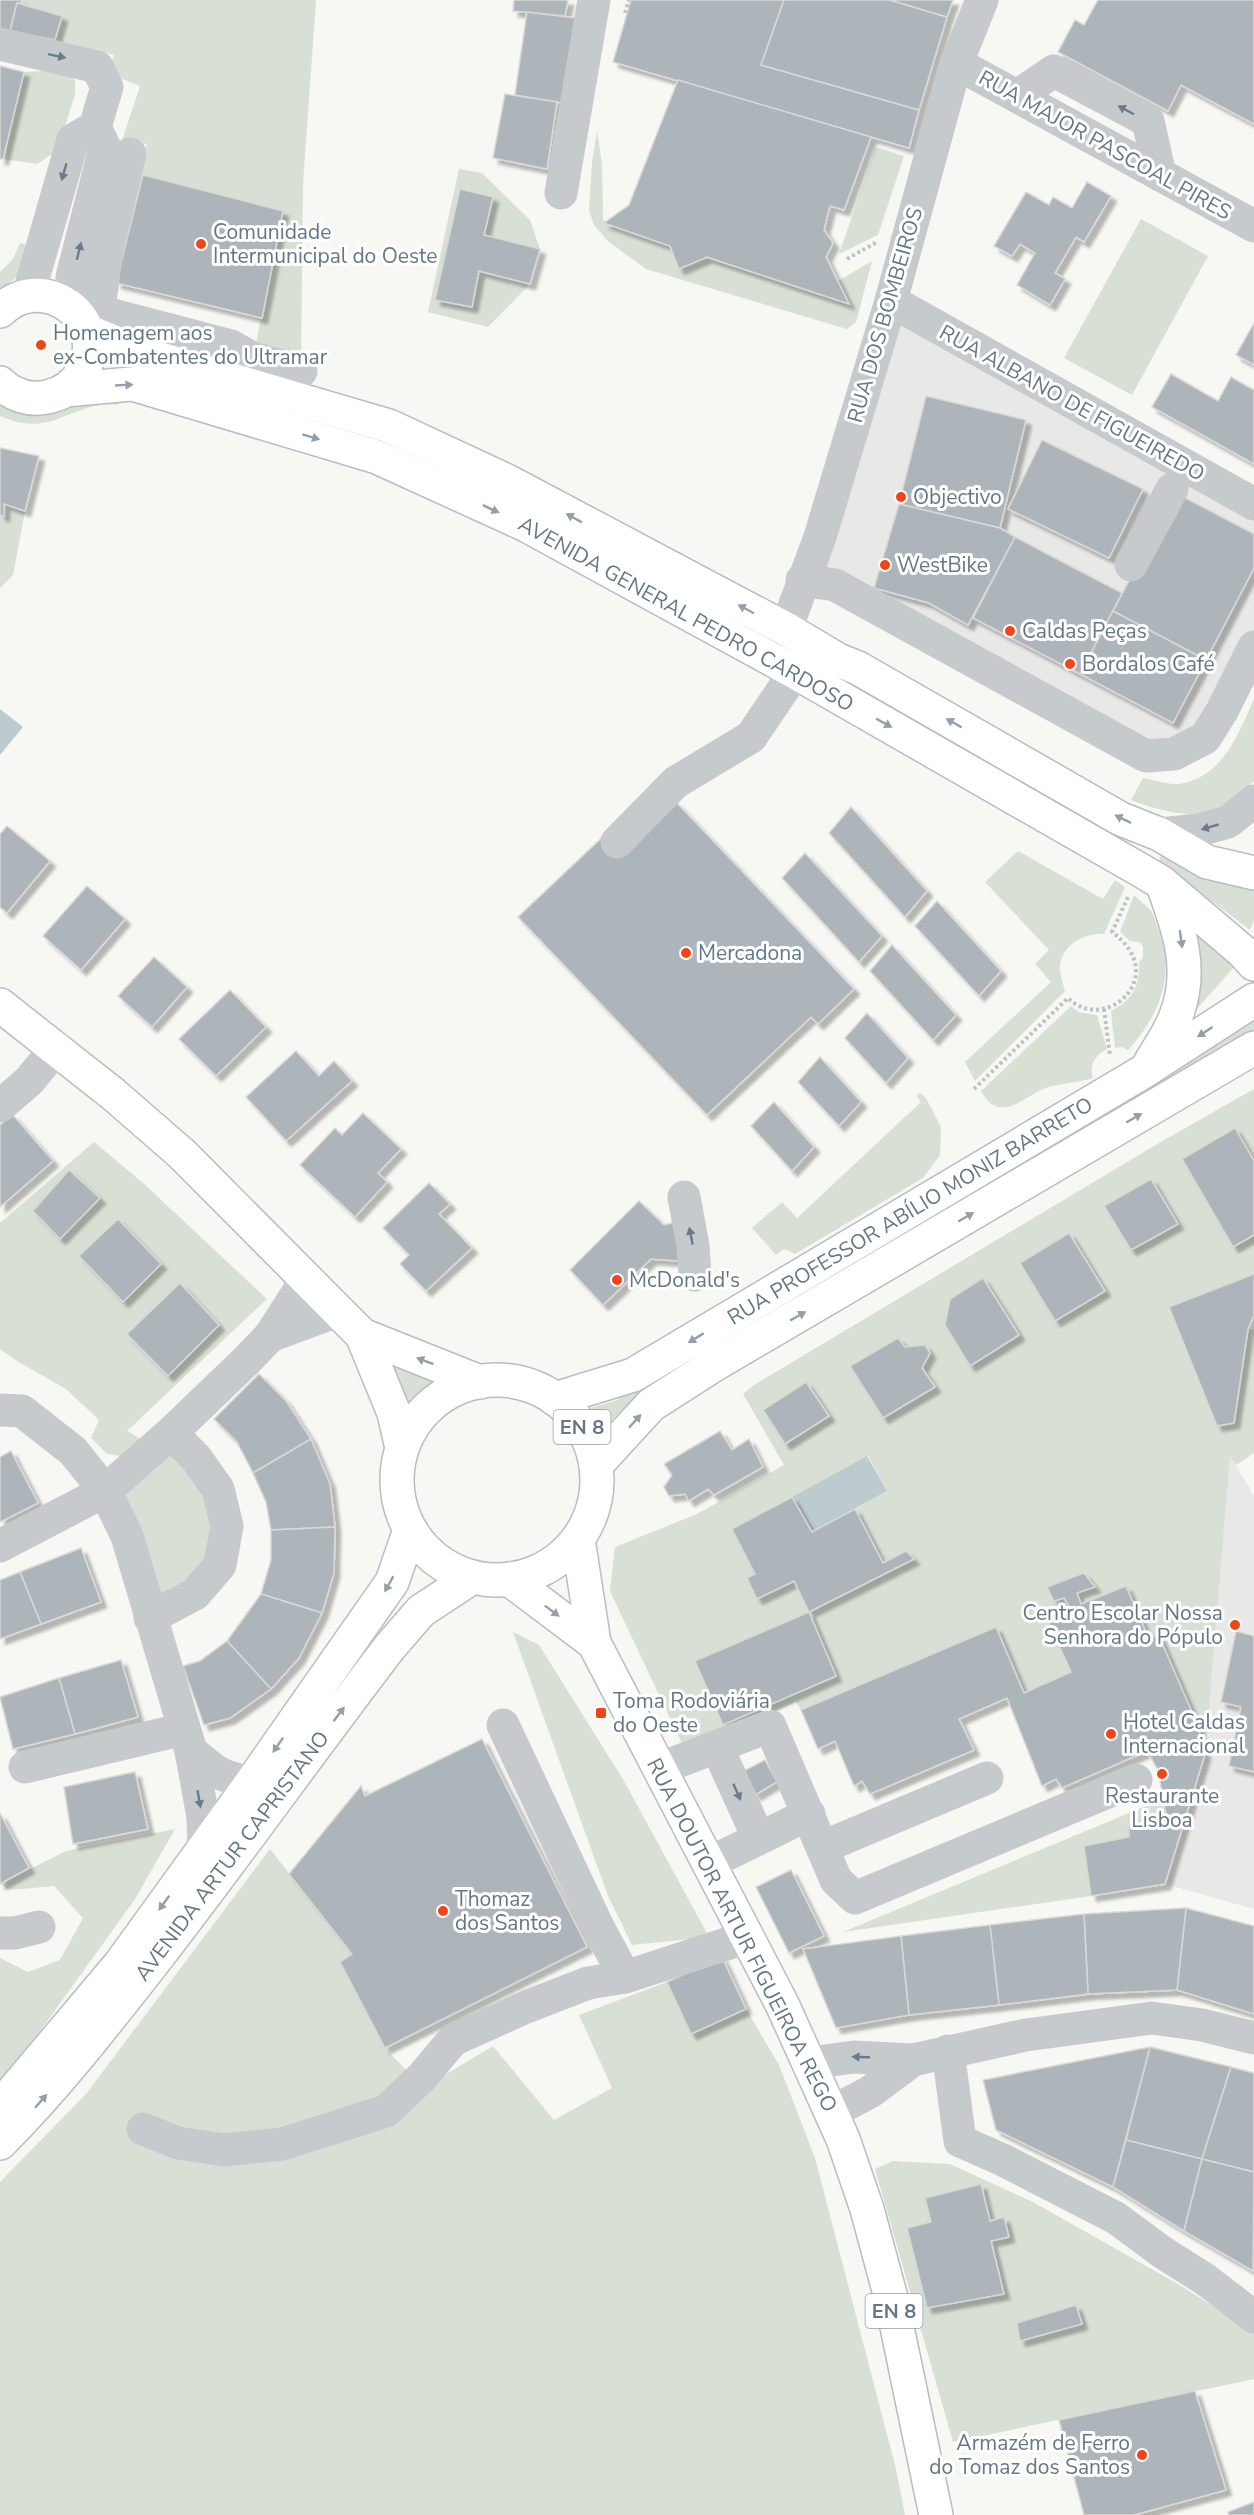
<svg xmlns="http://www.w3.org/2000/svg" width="1254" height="2515" viewBox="0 0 1254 2515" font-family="'Nunito Sans',sans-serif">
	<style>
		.built { fill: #e8e9e7 }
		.green { fill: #d8dfd4; fill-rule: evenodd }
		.water { fill: #bdcace }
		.building { fill: #adb5bb; stroke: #d8d8d6; stroke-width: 1.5; filter: url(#shadow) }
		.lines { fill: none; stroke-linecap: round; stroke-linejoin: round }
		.major-casing { stroke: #b9bdc1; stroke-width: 36 }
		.path { stroke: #bfc2c4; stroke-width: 4; stroke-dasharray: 3 3; stroke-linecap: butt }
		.minor { stroke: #c6cacd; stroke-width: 33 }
		.major { stroke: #fff; stroke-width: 33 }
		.oneway { fill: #687c8a }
		.oneway2 { fill: #92a0ab }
		.poi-dot { fill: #f14519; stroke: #fff; stroke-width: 2 }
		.labels { text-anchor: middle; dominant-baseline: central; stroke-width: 6; stroke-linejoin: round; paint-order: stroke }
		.shield { fill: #fff; stroke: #92a0ab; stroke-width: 1.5 }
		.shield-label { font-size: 20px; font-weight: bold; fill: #637887 }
		.street-label { font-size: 21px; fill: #637887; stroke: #fff }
		.poi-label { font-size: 21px; fill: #637887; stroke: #fff; text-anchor: start }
	</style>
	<defs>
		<filter id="shadow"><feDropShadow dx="5.5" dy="5.5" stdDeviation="1.5" flood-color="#0004"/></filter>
	</defs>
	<rect width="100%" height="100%" fill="#f7f7f3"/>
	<g class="built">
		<polygon points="891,301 1254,504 1254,647 1174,754 835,585 814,554"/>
		<polygon points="1229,1454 1254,1496 1254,1909 1165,1884 1205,1754"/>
	</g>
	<g class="green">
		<polygon points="21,0 316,0 303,183 301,359 255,348 283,211 143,175 117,278 109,277 147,143 118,153 140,86 108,73 114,55 55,40 61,16 21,3"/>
		<polygon points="54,65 65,69 75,81 75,94 58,150 37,164 3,159 24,72 43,71"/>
		<polygon points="597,131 602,164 603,220 670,246 848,304 838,281 872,261 856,322 847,329 646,269 609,242 594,225 589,211 592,162"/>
		<polygon points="876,147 904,156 878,235 839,254"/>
		<polygon points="459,169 482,173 530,220 540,249 484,235 493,198 460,189 479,271 530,284 488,327 428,312"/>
		<polygon points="1141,219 1208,256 1132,395 1064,358"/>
		<polygon points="20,243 32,246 23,272 0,290 0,272 13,259"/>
		<path d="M120 396 118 405C70 400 55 440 0 416V404C30 425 47 409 77 400 90 397 106 397 120 396Z"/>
		<polygon points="4,504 25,511 13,575 0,588 0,515 4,516"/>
		<path d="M1254 699V781C1246 788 1239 797 1230 803 1202 824 1160 811 1131 800L1143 778C1154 780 1170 785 1180 784 1224 776 1238 734 1254 699Z"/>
		<path d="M1018 851 1103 899 1115 880 1125 887 1104 934C1085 932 1060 946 1060 968 1060 975 1063 984 1065 991L975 1081 965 1062 1051 982 1035 964 1049 950 985 882Z"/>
		<polygon points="1161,855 1254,890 1254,920 1250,930 1159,861"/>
		<path d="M1134 895C1139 900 1146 905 1151 911 1154 916 1156 923 1158 928 1177 972 1159 1017 1128 1050L1121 1047 1115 1048 1111 1011C1133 1000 1140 986 1139 962L1143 958V947L1140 942 1130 941 1120 932Z"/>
		<polygon points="1192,919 1233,968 1187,1020"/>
		<path d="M1071 1006 1078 1012 1097 1015 1107 1049C1095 1056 1089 1064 1093 1078 1078 1083 1061 1083 1046 1088 1023 1096 1000 1126 981 1091Z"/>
		<polygon points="1249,1009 1254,1020 1254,1035 1110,1116 622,1410 604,1428 600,1417 591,1408 617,1400 1103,1108"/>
		<path d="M1254 1089V1161L1235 1129 1183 1159 1233 1247 1254 1235V1274L1169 1307 1217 1426 1234 1423 1248 1329 1254 1330V1453L1236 1465 1230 1456 1205 1754 1198 1726 1158 1634 1149 1639 1126 1586 1081 1604 1077 1593 1094 1587 1084 1573 1047 1588 1054 1601 1064 1598 1070 1608 1047 1618 1071 1672 1024 1693 996 1627 801 1710 796 1702 686 1752 610 1591 615 1547 697 1514 784 1465 743 1394 754 1385 1159 1143ZM1151 1179 1177 1224 1131 1250 1104 1207ZM1069 1233 1104 1291 1055 1321 1020 1263ZM983 1278 1019 1335 971 1365 945 1325 950 1299ZM898 1338 905 1347 925 1345 930 1353 922 1368 934 1387 883 1418 850 1366ZM806 1382 829 1416 785 1444 764 1410ZM868 1456 887 1491 855 1509 883 1563 906 1551 914 1559 809 1612 794 1581 757 1598 747 1578 755 1574 733 1529ZM809 1612 836 1675 723 1725 696 1661Z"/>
		<polygon points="920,1093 926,1098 941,1127 940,1155 923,1178 795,1254 784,1249 776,1255 752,1228 782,1202 797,1218 921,1102 917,1096"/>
		<polygon points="94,1142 143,1183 267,1299 127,1431 141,1439 121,1456 107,1454 91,1438 99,1420 66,1389 17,1361 0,1349 0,1223"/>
		<polygon points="380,1356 440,1382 419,1394 407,1410"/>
		<polygon points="170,1453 205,1494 213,1524 210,1552 188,1579 154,1598 118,1499"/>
		<polygon points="513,1632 539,1645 624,1781 709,1937 632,1945 608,1896"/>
		<polygon points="1163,1799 1167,1820 1129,1826 1129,1837 1084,1846 1091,1896 843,1932"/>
		<polygon points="175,1829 135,1899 20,2059 0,2081 0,1958 28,1972 60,1960 83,1918 54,1886 9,1890 0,1884 66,1851"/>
		<polygon points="270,1849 352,1954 385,2048 423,2088 493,2046 554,2120 612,2088 579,2015 667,1982 691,2034 746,2009 779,2065 815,2158 896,2469 905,2515 0,2515 0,2182 86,2094"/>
		<polygon points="893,2161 950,2164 1033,2202 1178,2284 1254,2332 1254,2379 953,2442 875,2169"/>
	</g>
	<g class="water">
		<polygon points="0,709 23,727 0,755"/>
		<polygon points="867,1456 887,1491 812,1532 792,1497"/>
	</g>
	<g class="building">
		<polygon points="0,0 21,0 21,3 17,3 10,31 0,29"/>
		<polygon points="514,0 568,0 565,16 513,11"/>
		<polygon points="631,0 784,0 761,65 919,110 909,148 613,62"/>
		<polygon points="784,0 890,0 947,17 919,110 761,65"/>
		<polygon points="890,0 953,0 947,17"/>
		<polygon points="1098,0 1254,0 1254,124 1181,85 1168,111 1058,52 1075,20 1084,25"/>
		<polygon points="17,3 62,16 55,40 10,31"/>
		<polygon points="527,12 576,18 562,103 515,95"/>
		<polygon points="0,66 24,72 3,159 0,159"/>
		<polygon points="678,80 871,137 844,210 830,206 824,230 833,243 826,257 849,304 707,257 679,269 670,246 604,223 629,205"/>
		<polygon points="505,94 557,102 547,169 493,158"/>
		<polygon points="143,175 283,211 262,318 116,283"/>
		<polygon points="1087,182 1111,196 1084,242 1076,237 1055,273 1065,279 1050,305 1017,285 1035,253 1020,244 1012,256 994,246 1026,192 1049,205 1053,197 1072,208"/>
		<polygon points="460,189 493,197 484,235 540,249 530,284 479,271 472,307 435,300"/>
		<polygon points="1254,323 1254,365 1236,355"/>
		<polygon points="1171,374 1218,401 1231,377 1254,390 1254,464 1152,407"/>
		<polygon points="926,396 1026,420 1000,528 899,504"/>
		<polygon points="1042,440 1143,489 1109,558 1008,509"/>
		<polygon points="0,448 39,456 25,511 4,504 4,516 0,515"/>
		<polygon points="1176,493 1254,534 1254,568 1206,660 1113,611"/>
		<polygon points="899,504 1000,528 1015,537 968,625 929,603 874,588"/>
		<polygon points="1015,537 1122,593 1080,674 973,618"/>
		<polygon points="1113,611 1206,660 1173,723 1080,674"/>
		<polygon points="677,803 854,989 818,1024 811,1017 707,1115 518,917 608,832"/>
		<polygon points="851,807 927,891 905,917 829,833"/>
		<polygon points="7,826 50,861 7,913 0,907 0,834"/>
		<polygon points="805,853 882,936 859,962 782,878"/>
		<polygon points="87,886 125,919 81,970 43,936"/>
		<polygon points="937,901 1001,971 979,996 915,926"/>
		<polygon points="892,945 956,1015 933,1040 870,971"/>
		<polygon points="154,957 187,987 152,1027 118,996"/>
		<polygon points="230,990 266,1027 216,1076 179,1039"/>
		<polygon points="867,1013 908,1058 886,1083 845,1038"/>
		<polygon points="296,1051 319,1076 334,1061 352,1081 286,1141 246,1097"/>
		<polygon points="820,1057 861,1102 839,1126 798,1082"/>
		<polygon points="774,1102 814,1147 792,1171 751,1126"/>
		<polygon points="363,1113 401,1149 378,1173 387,1182 355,1217 300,1165 335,1128 342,1135"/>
		<polygon points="12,1114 53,1161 0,1207 0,1125"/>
		<polygon points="1235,1128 1254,1161 1254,1235 1233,1247 1182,1159"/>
		<polygon points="69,1170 100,1198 60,1239 33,1211"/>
		<polygon points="1151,1179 1178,1224 1131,1250 1104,1206"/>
		<polygon points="429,1183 450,1204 439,1214 472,1248 426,1291 400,1264 409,1255 383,1228"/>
		<polygon points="639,1201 664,1225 677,1222 679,1261 651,1259 603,1305 570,1270"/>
		<polygon points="118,1219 161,1264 123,1302 79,1256"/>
		<polygon points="1069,1233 1105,1291 1055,1321 1020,1263"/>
		<polygon points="1254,1274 1254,1315 1248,1329 1234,1423 1217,1426 1169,1307"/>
		<polygon points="983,1278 1019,1335 970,1366 945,1325 950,1299"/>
		<polygon points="180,1283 219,1325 168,1376 127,1334"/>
		<polygon points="898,1338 905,1347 925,1345 930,1353 922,1368 935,1387 883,1418 850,1366"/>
		<polygon points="259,1374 286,1401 311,1439 253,1473 237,1442 214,1419"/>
		<polygon points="806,1382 829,1416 785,1444 763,1410"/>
		<polygon points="720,1431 732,1450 749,1439 763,1467 714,1495 708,1489 689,1501 685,1494 669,1496 664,1487 672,1475 664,1464"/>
		<polygon points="311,1439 330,1484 335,1527 271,1530 266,1502 253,1473"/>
		<polygon points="11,1451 38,1503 0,1522 0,1457"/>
		<polygon points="792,1497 812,1532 855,1509 883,1563 906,1551 914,1559 809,1612 794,1581 757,1599 747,1578 755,1574 732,1529"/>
		<polygon points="335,1527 334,1573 322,1613 261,1594 271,1560 271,1530"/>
		<polygon points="81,1548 101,1602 41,1624 20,1572"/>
		<polygon points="20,1572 41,1624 0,1639 0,1580"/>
		<polygon points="1084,1573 1095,1587 1077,1593 1081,1604 1126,1586 1149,1639 1158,1634 1198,1726 1205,1754 1165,1884 1091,1896 1084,1846 1129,1837 1129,1826 1167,1820 1158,1770 1147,1751 1062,1788 1056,1779 1042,1786 1007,1698 959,1719 974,1750 870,1794 862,1781 854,1786 835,1741 818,1749 801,1710 996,1627 1024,1693 1071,1672 1047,1618 1070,1608 1064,1598 1054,1601 1047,1587"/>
		<polygon points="261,1594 322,1613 299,1658 271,1689 227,1641"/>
		<polygon points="809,1612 836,1676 723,1725 695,1661"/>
		<polygon points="1236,1631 1254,1636 1254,1772 1229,1766 1241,1707 1221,1702"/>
		<polygon points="227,1641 271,1689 230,1718 204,1725 183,1666 200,1661"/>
		<polygon points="121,1660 138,1717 75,1734 59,1678"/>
		<polygon points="59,1678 75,1734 13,1749 0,1697"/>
		<polygon points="482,1739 587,1947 385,2048 340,1962 352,1954 289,1874 361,1786 365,1796"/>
		<polygon points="765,1760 777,1782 755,1795 742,1772"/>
		<polygon points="135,1772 148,1829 73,1844 64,1787"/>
		<polygon points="0,1813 29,1868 0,1884"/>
		<polygon points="791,1870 824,1936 789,1953 756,1887"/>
		<polygon points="1186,1908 1254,1926 1254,2014 1177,1990"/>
		<polygon points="1186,1908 1177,1990 1088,1994 1084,1914"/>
		<polygon points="1084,1914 1088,1994 999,2005 990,1925"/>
		<polygon points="990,1925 999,2005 909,2015 901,1936"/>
		<polygon points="901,1936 909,2015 836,2028 803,1949"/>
		<polygon points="722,1957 746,2009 691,2034 667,1982"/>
		<polygon points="1150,2047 1231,2067 1202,2159 1126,2140"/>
		<polygon points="1150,2047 1113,2187 996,2130 983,2080"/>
		<polygon points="1231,2067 1254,2073 1254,2172 1202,2159"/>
		<polygon points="1126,2140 1202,2159 1184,2231 1113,2187"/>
		<polygon points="1202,2159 1254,2172 1253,2271 1184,2231"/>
		<polygon points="981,2184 990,2221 1004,2217 1009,2237 991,2241 1004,2294 927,2308 907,2228 931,2222 925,2198"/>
		<polygon points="1076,2305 1082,2324 1020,2341 1017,2323"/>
		<polygon points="1195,2391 1226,2490 1134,2515 1084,2515 1059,2420"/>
		<polygon points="1254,2502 1254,2515 1229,2515 1228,2512"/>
	</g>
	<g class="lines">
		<g class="major-casing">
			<g id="major">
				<path d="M0 311C42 269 111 318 83 371 75 385 62 394 47 397 30 401 12 395 0 383"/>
				<polyline points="87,331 140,353 389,426 507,481 786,629 838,660 858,668 1121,819 1159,834 1207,862 1254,873"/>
				<polyline points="65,390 131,384 136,385 377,457 526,525 795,672 1142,871 1162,883 1242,951 1254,964"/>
				<polyline points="0,1005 113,1094 182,1154 362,1335 480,1382"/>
				<path d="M1149 1065C1158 1049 1170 1033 1176 1016 1194 970 1179 929 1163 885"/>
				<polyline points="362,1335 394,1413 402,1448"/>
				<circle cx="497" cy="1480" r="100"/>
				<polyline points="555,1399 633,1375 1146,1070 1254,1000"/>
				<polyline points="596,1465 651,1405 712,1366 1254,1048"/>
				<polyline points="578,1539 594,1643 782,2004 843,2139 867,2209 891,2298 936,2515"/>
				<polyline points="509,1579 594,1643"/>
				<polyline points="0,2107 121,1963 252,1782 392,1582 410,1530"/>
				<path d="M0 2143C58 2085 108 2020 159 1955 237 1854 311 1750 389 1648L421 1611 471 1578"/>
			</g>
		</g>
		<g class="path">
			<polyline points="625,13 629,0"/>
			<polyline points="847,259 877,242"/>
			<polyline points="1104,1009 1110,1056"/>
			<path d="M974 1089 1068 998C1105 1035 1172 976 1112 932L1128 897"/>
		</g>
		<g class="minor">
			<polyline points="0,44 97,67 107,87 95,127"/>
			<polyline points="956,63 1254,226"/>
			<polyline points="1017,96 1054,71 1148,121 1160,175"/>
			<polyline points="130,154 107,250 100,301 105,313 231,346 252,358 301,371"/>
			<polyline points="561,193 594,0"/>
			<polyline points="28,296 73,140 95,127"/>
			<polyline points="891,301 1254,504"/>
			<polyline points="72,308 72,277 105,148 95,127"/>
			<polyline points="1131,565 1172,489"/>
			<polyline points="802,580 835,585 1146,756 1174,754 1205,738 1222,711 1254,647"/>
			<polyline points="786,629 820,537 891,301 954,70 982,0"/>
			<polyline points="1159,834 1199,830 1228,822 1254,801"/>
			<polyline points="617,842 676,782 751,737 795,672"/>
			<polyline points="0,1106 29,1081 56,1048"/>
			<polyline points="684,1197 693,1246 695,1275"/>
			<polyline points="270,1336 337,1311"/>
			<polyline points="0,1410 22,1411 73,1451 105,1491 127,1536 191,1751 203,1817 204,1847"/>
			<polyline points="0,1546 105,1491 171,1433 246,1361 270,1336 306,1280"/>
			<polyline points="150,1618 195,1594 220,1565 227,1526 218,1489 196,1458 171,1433"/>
			<polyline points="503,1725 598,1927 625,1977 748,1937"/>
			<polyline points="717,1747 758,1837"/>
			<path d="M191 1751C214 1771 221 1778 252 1782"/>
			<polyline points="25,1767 184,1729"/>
			<polyline points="659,1769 770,1726 836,1880 855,1898 1136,1780"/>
			<polyline points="823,1847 987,1778"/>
			<polyline points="709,1863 809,1814"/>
			<polyline points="0,1933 15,1933 39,1927"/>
			<polyline points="948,2051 960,2141 1003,2160 1116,2218 1162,2252 1206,2280 1254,2317"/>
			<polyline points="810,2063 854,2057 913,2060 1026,2035 1152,2018 1202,2025 1254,2038"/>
			<polyline points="832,2112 870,2092 913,2060"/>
			<polyline points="143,2129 178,2143 224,2150 282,2144 333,2128 386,2111 422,2077 453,2040 526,2007 588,1983 625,1977"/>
		</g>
		<use href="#major" class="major"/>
	</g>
	<defs><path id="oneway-solid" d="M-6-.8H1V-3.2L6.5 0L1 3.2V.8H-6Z" transform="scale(1.5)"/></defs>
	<g class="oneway">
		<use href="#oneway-solid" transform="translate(57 56) rotate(12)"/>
		<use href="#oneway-solid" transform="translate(1126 110) rotate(-152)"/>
		<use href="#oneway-solid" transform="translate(64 172) rotate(106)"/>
		<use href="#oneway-solid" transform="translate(79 251) rotate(-76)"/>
		<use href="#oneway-solid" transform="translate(1210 827) rotate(164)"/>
		<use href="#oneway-solid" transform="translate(691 1236) rotate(-101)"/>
		<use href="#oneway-solid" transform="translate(737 1792) rotate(66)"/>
		<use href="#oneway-solid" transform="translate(199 1799) rotate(80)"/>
		<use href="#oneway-solid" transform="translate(861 2057) rotate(-178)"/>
	</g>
	<g class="oneway2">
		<use href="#oneway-solid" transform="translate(124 385) rotate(-3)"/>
		<use href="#oneway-solid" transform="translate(311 437) rotate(17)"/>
		<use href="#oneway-solid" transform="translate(491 509) rotate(25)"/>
		<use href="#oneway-solid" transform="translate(574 518) rotate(-151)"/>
		<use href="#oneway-solid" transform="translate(746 609) rotate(-152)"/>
		<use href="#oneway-solid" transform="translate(884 723) rotate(29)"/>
		<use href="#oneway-solid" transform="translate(954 723) rotate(-150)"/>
		<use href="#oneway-solid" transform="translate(1123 819) rotate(-154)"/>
		<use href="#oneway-solid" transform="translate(1181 939) rotate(82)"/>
		<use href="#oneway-solid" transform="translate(1205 1032) rotate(147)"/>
		<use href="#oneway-solid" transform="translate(1134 1118) rotate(-30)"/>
		<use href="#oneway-solid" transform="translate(966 1217) rotate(-30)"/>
		<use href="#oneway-solid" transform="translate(798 1316) rotate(-30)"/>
		<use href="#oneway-solid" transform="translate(696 1338) rotate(149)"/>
		<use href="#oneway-solid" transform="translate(425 1361) rotate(-159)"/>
		<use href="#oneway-solid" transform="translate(635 1421) rotate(-48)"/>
		<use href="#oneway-solid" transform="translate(389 1584) rotate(119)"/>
		<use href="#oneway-solid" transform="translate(552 1611) rotate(37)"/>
		<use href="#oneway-solid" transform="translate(339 1714) rotate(-53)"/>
		<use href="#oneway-solid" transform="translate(278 1745) rotate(125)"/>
		<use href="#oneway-solid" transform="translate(164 1903) rotate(126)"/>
		<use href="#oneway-solid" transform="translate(41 2101) rotate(-49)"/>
	</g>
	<g class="poi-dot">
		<circle cx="201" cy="244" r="6"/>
		<circle cx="41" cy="345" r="6"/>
		<circle cx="901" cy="497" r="6"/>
		<circle cx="885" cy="565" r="6"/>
		<circle cx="1010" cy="631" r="6"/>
		<circle cx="1070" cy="664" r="6"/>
		<circle cx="686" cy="953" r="6"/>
		<circle cx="617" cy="1280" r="6"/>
		<circle cx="1235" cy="1625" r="6"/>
		<rect x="595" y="1707" width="12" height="12" rx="3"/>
		<circle cx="1111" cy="1734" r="6"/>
		<circle cx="1162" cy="1774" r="6"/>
		<circle cx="443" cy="1911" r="6"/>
		<circle cx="1142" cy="2455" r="6"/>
	</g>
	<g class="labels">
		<g class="shield">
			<rect x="553.5" y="1410" width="57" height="34" rx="4.5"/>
			<rect x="865.5" y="2294" width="57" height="34" rx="4.5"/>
		</g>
		<g class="shield-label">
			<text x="582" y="1427">EN 8</text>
			<text x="894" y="2311">EN 8</text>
		</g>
		<g class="street-label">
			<text transform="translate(1105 145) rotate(29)">RUA MAJOR PASCOAL PIRES</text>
			<text transform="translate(885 315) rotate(-74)">RUA DOS BOMBEIROS</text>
			<text transform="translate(1072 403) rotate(29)">RUA ALBANO DE FIGUEIREDO</text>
			<text transform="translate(686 614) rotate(29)">AVENIDA GENERAL PEDRO CARDOSO</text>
			<text transform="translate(910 1211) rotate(-31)">RUA PROFESSOR ABÍLIO MONIZ BARRETO</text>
			<text transform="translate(232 1856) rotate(-53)">AVENIDA ARTUR CAPRISTANO</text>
			<text transform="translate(742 1935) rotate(63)">RUA DOUTOR ARTUR FIGUEIROA REGO</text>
		</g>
		<g class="poi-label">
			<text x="213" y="232">Comunidade<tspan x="213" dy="24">Intermunicipal do Oeste</tspan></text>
			<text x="53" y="333">Homenagem aos<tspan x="53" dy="24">ex-Combatentes do Ultramar</tspan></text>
			<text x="913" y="497">Objectivo</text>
			<text x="897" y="565">WestBike</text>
			<text x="1022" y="631">Caldas Peças</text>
			<text x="1082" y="664">Bordalos Café</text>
			<text x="698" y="953">Mercadona</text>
			<text x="629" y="1280">McDonald's</text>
			<text x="1223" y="1613" text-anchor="end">Centro Escolar Nossa<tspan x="1223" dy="24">Senhora do Pópulo</tspan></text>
			<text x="613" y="1701">Toma Rodoviária<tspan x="613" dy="24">do Oeste</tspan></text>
			<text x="1123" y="1722">Hotel Caldas<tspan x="1123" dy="24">Internacional</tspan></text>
			<text x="1162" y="1796" text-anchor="middle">Restaurante<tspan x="1162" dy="24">Lisboa</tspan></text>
			<text x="455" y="1899">Thomaz<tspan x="455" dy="24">dos Santos</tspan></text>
			<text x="1130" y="2443" text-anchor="end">Armazém de Ferro<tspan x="1130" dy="24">do Tomaz dos Santos</tspan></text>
		</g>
	</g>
</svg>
